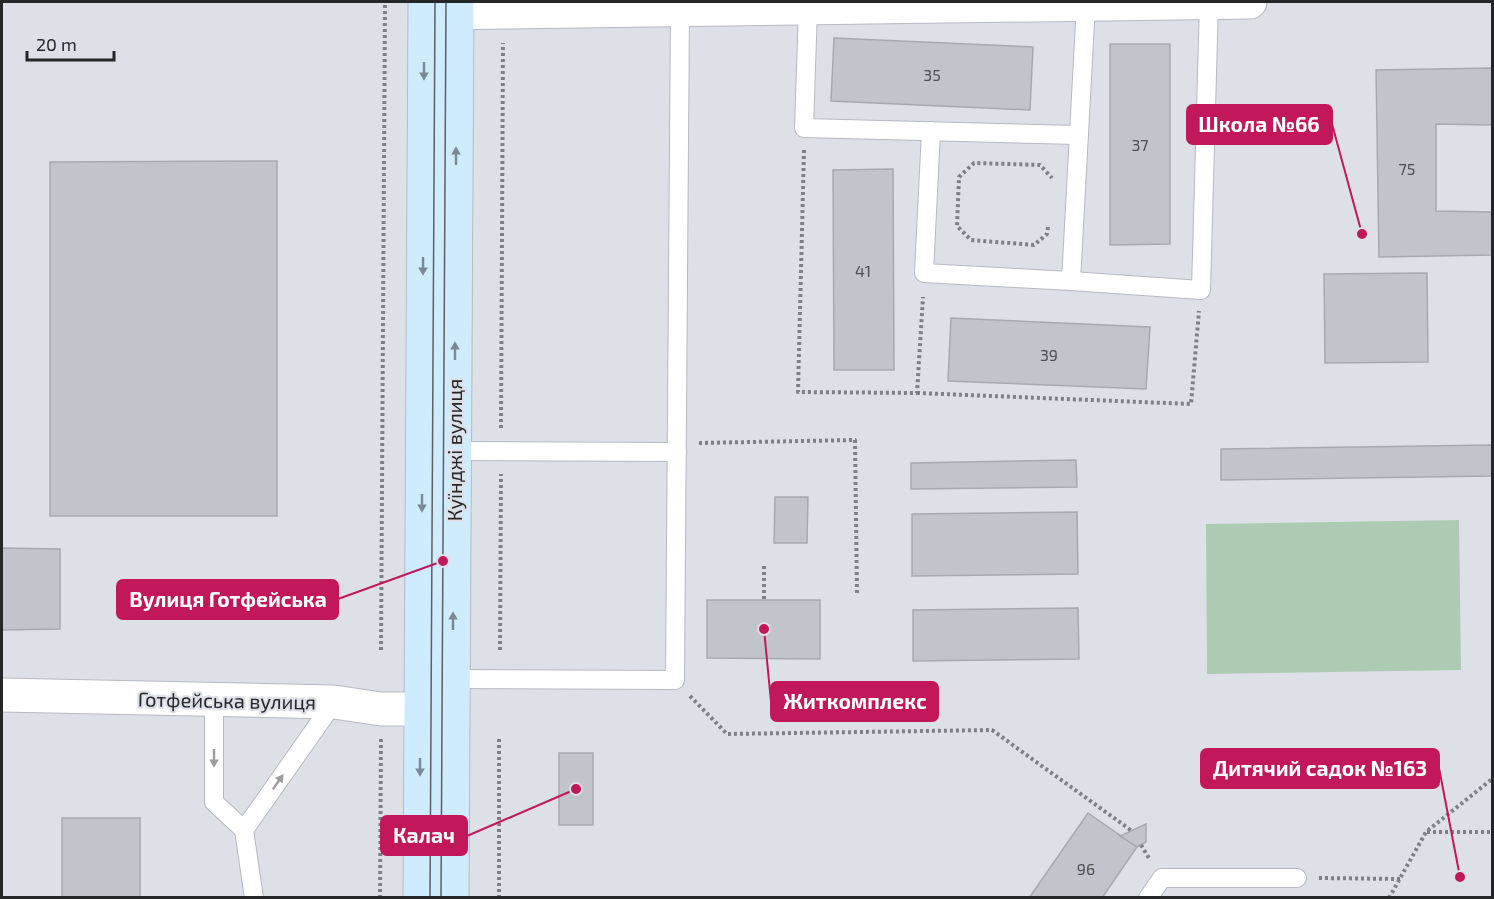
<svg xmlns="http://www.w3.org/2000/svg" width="1494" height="899" viewBox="0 0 1494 899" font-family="'Exo 2',sans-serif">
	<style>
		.green { fill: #accbb2 }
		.building { fill: #c1c4cb; stroke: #a7a9b0; stroke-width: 1.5 }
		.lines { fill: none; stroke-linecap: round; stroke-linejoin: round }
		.service-casing { stroke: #b7b9c0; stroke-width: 20 }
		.minor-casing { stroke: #b7b9c0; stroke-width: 35 }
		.secondary-casing { stroke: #b7b9c0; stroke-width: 35 }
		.path { stroke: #7e8085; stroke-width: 4; stroke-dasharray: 3 3; stroke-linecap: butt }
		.service { stroke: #fff; stroke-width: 18 }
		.minor { stroke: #fff; stroke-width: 33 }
		.secondary { stroke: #cfecff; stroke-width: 33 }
		.tram { stroke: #5d5f62; stroke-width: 1.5 }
		.oneway { fill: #7a8994 }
		.oneway2 { fill: #9d9d9e }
		.labels { text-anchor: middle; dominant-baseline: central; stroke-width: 4.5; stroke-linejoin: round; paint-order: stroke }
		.number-label { font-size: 16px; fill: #4c4e51 }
		.street-label { font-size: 20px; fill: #252628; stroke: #dee0e8 }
		.leader { fill: none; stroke: #c2185b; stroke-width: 2 }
		.callout-dot { fill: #c2185b; stroke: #dee0e8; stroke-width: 2 }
		.callout { fill: #c2185b; stroke: #c2185b; stroke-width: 2 }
		.callout-label { font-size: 21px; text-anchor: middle; font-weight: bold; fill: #fff }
	</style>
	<rect width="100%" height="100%" fill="#dee0e8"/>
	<polygon class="green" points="1459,520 1461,670 1207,674 1206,524"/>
	<g class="building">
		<polygon points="834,38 1033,47 1030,110 831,101"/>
		<polygon points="1110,44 1170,44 1170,244 1110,245"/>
		<polygon points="1492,68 1492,125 1436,124 1436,211 1492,212 1492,255 1379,257 1376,70"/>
		<polygon points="277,161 277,516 50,516 50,162"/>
		<polygon points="893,169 894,370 834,370 833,170"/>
		<polygon points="1427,273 1428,362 1325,363 1324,274"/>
		<polygon points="951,318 1150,327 1146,389 948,381"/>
		<polygon points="1492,445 1492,476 1221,480 1221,449"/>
		<polygon points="1076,460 1077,487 911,489 911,463"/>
		<polygon points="775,497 808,497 807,543 774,543"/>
		<polygon points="1077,512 1078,574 912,576 912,514"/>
		<polygon points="2,548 60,549 60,629 2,630"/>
		<polygon points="707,600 820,600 820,659 707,658"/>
		<polygon points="1078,608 1079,659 913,661 913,610"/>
		<rect x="559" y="753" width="34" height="72"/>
		<polygon points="1088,813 1137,847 1102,898 1029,898"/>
		<rect x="62" y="818" width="78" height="80"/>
		<polygon points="1146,824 1146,842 1137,847 1120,836"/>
	</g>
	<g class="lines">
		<g class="service-casing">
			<g id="service">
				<polyline points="808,8 804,128 1079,135"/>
				<polyline points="931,131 924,273 1071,281 1086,4"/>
				<polyline points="1071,281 1201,290 1209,2"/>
				<polyline points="448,451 677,452"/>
				<polyline points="445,679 675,680 680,9"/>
				<polyline points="214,700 214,802 244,830 254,898"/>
				<polyline points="244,830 334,702"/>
				<polyline points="1148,898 1162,878 1297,878"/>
			</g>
		</g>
		<g class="minor-casing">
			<g id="minor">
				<polyline points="430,13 1250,2"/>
				<polyline points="2,695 334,702 381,709 449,709"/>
			</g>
		</g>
		<g class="secondary-casing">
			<g id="secondary">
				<polyline points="420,898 425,2"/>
				<polyline points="452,898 457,2"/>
			</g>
		</g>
		<g class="path">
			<polyline points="804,150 798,392 917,393 923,297"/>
			<polyline points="1048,227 1047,234 1034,245 971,240 957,226 959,177 974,163 1040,165 1052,178"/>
			<polyline points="917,393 1191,404 1199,311"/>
			<polyline points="501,428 503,43"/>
			<polyline points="699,443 855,440 857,594"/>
			<polyline points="764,599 764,565"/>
			<polyline points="381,650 385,2"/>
			<polyline points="500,650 501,474"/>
			<polyline points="690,696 727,734 992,730 1132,831"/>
			<polyline points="1427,832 1492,832"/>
			<polyline points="1141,845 1150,860"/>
			<polyline points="1319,878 1400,879"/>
			<polyline points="380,898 381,739"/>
			<polyline points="499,898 499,739"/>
			<polyline points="1389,898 1426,832 1492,779"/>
		</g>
		<use href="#service" class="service"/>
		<use href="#minor" class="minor"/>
		<use href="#secondary" class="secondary"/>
		<g class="tram">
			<polyline points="430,898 435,2"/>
			<polyline points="441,898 446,2"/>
		</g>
	</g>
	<defs><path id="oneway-solid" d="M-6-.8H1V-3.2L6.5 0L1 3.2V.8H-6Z" transform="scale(1.5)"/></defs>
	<g class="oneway">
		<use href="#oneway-solid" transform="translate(424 71) rotate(90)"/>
		<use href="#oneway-solid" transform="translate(456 156) rotate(-90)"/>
		<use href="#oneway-solid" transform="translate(423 266) rotate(90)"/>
		<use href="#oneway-solid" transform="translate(455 351) rotate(-90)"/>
		<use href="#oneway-solid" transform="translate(422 503) rotate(90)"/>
		<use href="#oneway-solid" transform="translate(453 621) rotate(-90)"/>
		<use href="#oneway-solid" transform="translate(420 767) rotate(90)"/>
	</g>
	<g class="oneway2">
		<use href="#oneway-solid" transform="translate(214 758) rotate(90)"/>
		<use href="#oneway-solid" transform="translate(278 782) rotate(-55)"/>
	</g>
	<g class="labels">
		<g class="number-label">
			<text x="932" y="74">35</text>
			<text x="1140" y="144">37</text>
			<text x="1407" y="168">75</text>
			<text x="863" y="270">41</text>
			<text x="1049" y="354">39</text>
			<text x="1086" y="868">96</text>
		</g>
		<g class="street-label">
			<text transform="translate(454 450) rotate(-90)">Куїнджі вулиця</text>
			<text transform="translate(227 700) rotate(1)">Готфейська вулиця</text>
		</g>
	</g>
	<path class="leader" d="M1362 234L1332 124M443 561L338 599M764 629L771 702M1460 877L1439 768M576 789L467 836"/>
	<g class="callout-dot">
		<circle cx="1362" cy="234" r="6"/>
		<circle cx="443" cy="561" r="6"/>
		<circle cx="764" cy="629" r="6"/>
		<circle cx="1460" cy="877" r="6"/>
		<circle cx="576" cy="789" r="6"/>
	</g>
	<g class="callout">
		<rect x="1187" y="105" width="145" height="39" rx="6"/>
		<rect x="117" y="580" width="221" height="39" rx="6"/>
		<rect x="771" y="682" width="167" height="39" rx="6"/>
		<rect x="1201" y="749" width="238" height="39" rx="6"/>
		<rect x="381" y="816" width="86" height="39" rx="6"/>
	</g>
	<g class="callout-label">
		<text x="1259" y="132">Школа №66</text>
		<text x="228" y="607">Вулиця Готфейська</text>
		<text x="855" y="709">Житкомплекс</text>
		<text x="1320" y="776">Дитячий садок №163</text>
		<text x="424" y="843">Калач</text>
	</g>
	<rect width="1494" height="899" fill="none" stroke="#252628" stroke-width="6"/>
	<path d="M27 51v9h87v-9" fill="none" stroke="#252628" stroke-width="3"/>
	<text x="36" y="51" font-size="18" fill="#252628" stroke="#dee0e8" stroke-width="4.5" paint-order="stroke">20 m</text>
</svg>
